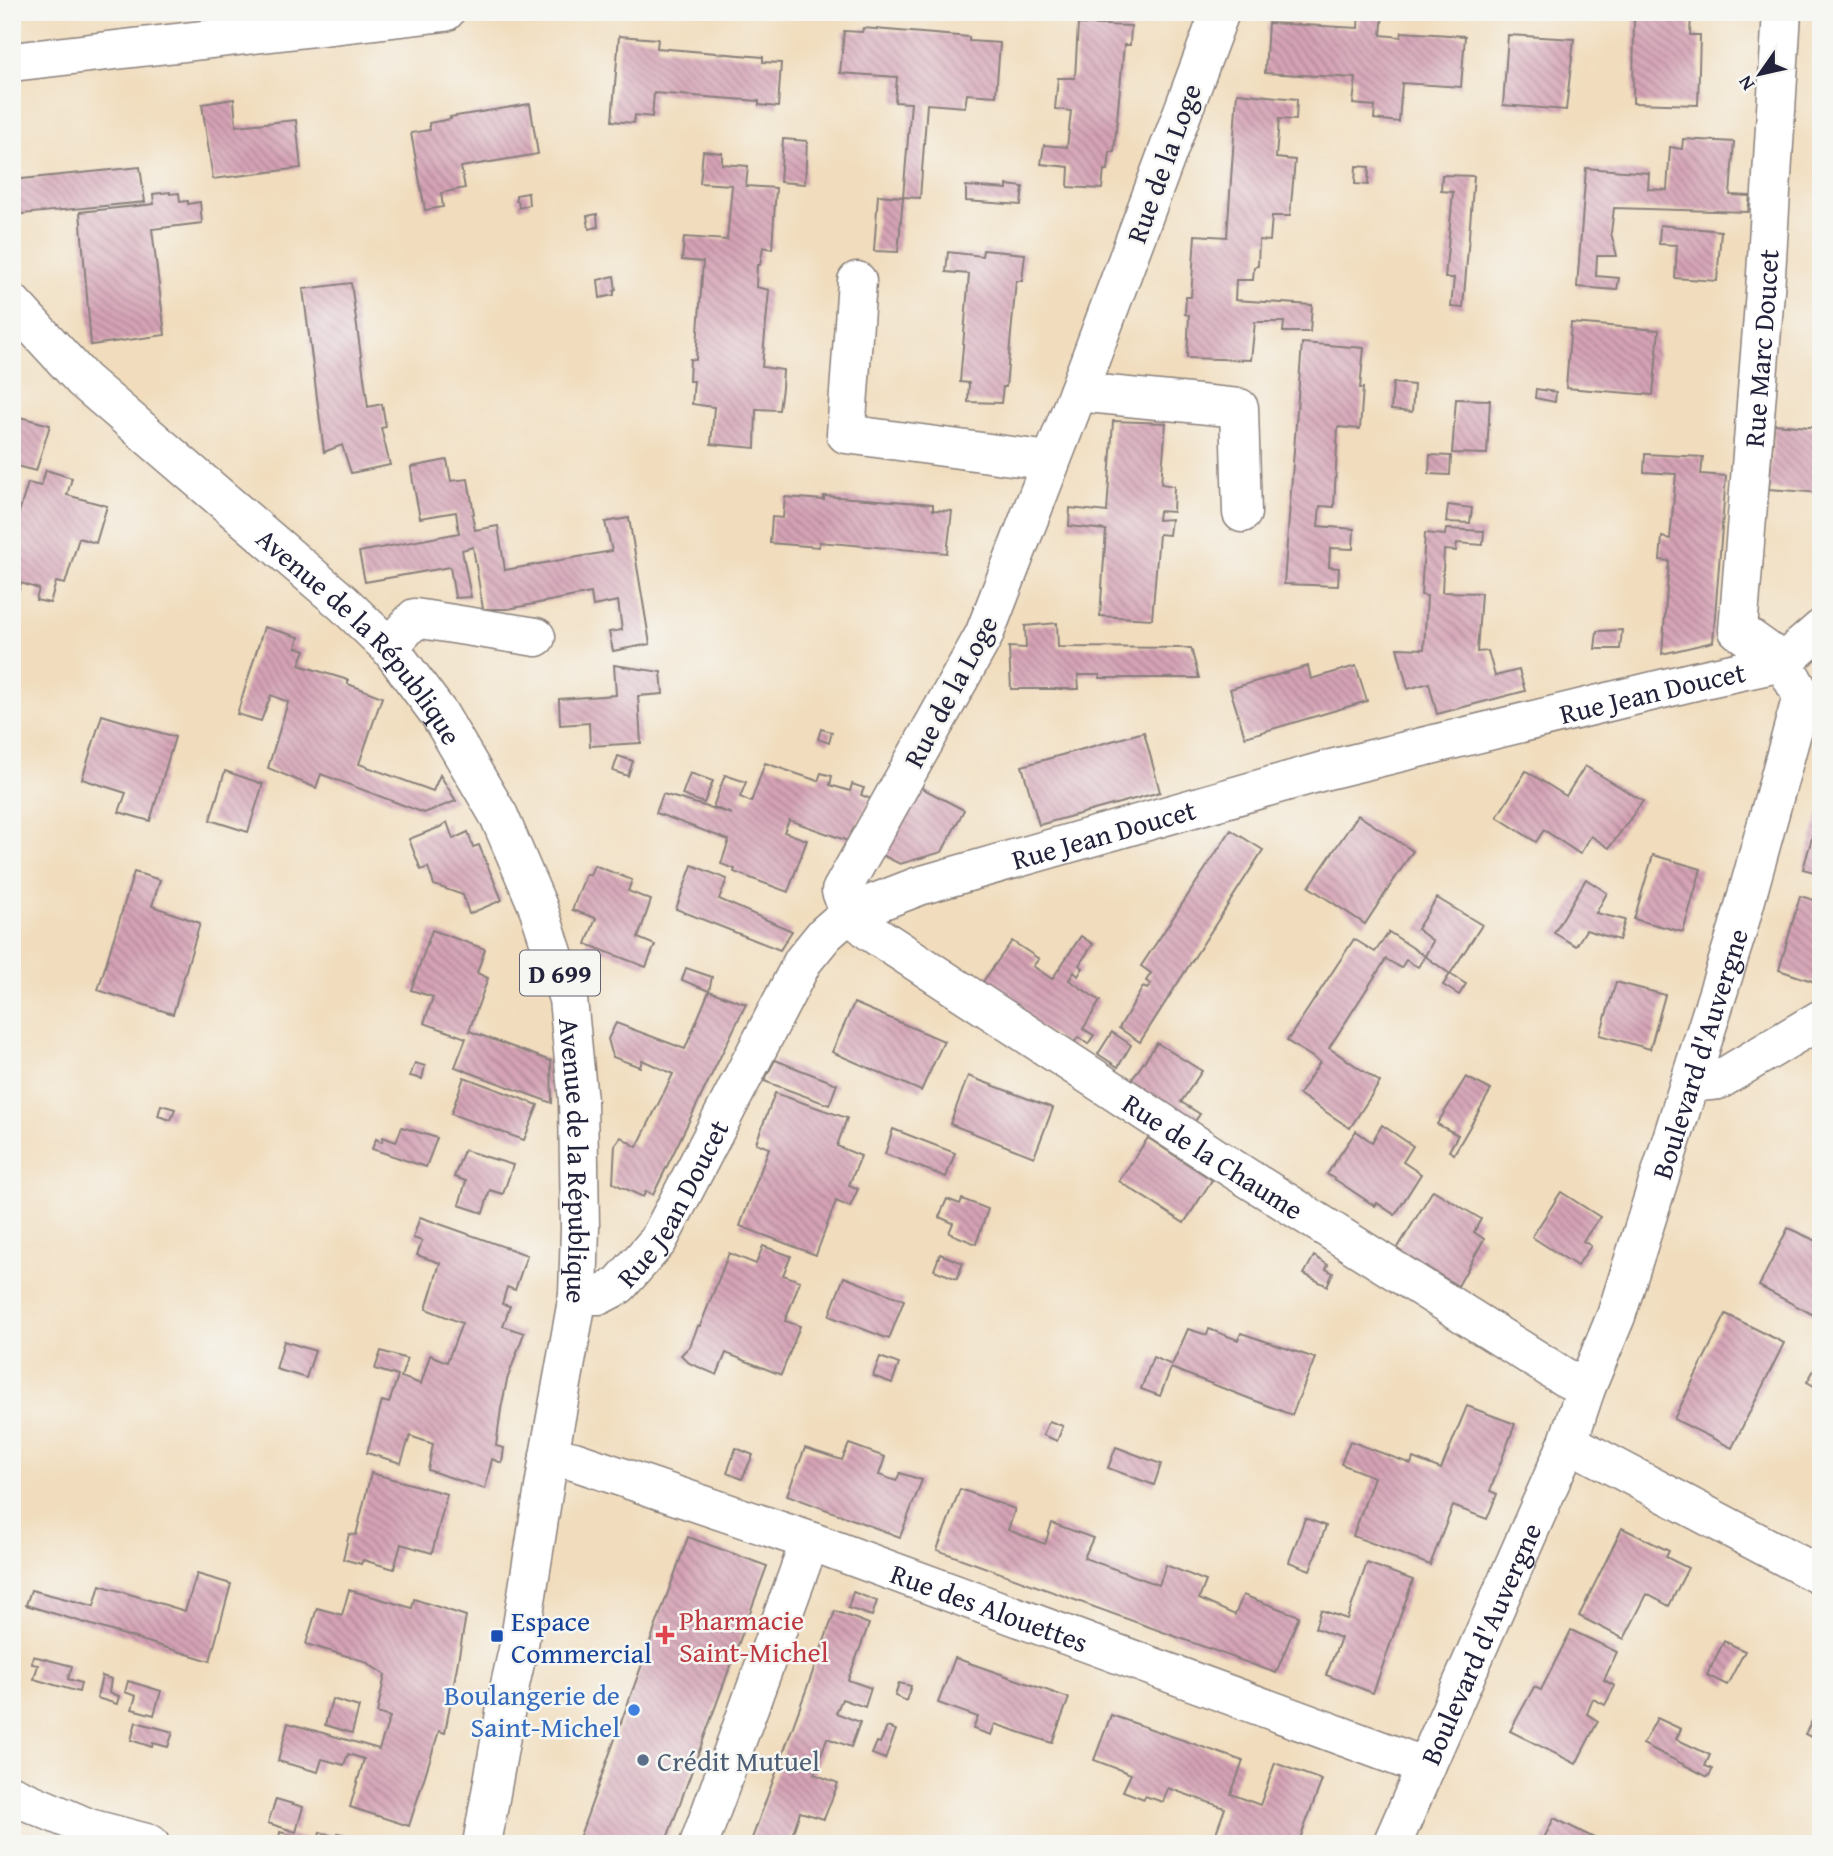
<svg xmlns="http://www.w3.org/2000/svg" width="1833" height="1856" viewBox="0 0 1833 1856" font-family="'Gentium Book Plus',serif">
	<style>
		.building { fill: url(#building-back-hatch) }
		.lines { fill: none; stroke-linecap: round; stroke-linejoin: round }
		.minor-casing { stroke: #8a807c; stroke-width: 41 }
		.major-casing { stroke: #8a807c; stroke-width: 41 }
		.minor { stroke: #fff; stroke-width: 38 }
		.major { stroke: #fff; stroke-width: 38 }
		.health-dot { fill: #e0444e; stroke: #f6f6f2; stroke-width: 2.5 }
		.transit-dot { fill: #1a4fb4; stroke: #f6f6f2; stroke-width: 2.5 }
		.shop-dot { fill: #3f7fe0; stroke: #f6f6f2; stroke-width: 2.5 }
		.service-dot { fill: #5c6f8a; stroke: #f6f6f2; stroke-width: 2.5 }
		.labels { text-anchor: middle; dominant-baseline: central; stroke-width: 5; stroke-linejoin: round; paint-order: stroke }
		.shield { fill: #f6f6f2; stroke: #626272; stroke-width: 2 }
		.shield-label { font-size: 26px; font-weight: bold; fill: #22223b }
		.street-label { font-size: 28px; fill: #22223b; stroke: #f6f6f2 }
		.health-label { font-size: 28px; fill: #be3a42; stroke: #f6f6f2; text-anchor: start }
		.transit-label { font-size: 28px; fill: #164399; stroke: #f6f6f2; text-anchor: start }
		.shop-label { font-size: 28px; fill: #366cbe; stroke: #f6f6f2; text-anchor: end }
		.service-label { font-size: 28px; fill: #4e5e75; stroke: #f6f6f2; text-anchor: start }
	</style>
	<defs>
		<pattern id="building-back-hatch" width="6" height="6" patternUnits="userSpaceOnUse" patternTransform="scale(1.75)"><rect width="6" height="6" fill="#d5a3b5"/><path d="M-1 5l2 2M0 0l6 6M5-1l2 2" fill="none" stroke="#ac8494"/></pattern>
	</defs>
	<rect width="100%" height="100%" fill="#f6f6f2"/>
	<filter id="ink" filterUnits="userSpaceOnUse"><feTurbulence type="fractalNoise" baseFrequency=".0143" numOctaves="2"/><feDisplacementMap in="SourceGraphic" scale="14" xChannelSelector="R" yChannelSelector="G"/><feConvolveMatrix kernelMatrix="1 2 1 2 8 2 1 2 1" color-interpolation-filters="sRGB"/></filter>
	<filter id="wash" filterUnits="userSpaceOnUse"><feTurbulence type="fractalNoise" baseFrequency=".00686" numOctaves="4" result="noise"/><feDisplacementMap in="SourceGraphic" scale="28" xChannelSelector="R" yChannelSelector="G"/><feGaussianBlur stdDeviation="1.57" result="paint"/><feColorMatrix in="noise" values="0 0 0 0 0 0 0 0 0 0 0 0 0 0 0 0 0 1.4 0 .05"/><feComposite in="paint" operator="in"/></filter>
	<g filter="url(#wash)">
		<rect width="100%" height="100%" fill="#f1ddbd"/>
		<g id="blocks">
			<g class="building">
				<polygon points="1359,12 1383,12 1381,35 1401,37 1402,32 1465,36 1461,87 1402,83 1399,122 1374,119 1375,106 1353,104 1356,78 1265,73 1268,23 1358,28"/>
				<polygon points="1634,12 1691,13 1690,35 1700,35 1698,105 1633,103"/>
				<polygon points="1078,24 1131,26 1130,45 1124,45 1114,152 1110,152 1108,170 1104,170 1102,189 1068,187 1069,167 1041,164 1044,145 1067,147 1071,111 1055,109 1058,78 1075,78"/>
				<polygon points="863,28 969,37 969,41 1000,43 996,96 967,94 965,107 927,104 920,198 903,197 911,103 895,102 897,77 840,73 844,31 862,32"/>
				<polygon points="1508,35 1574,39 1566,110 1503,105"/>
				<polygon points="619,36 658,39 657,48 763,57 763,62 781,63 778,107 759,105 759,101 654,93 652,117 635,115 634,123 612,121"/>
				<polygon points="1237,93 1297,99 1296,120 1279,119 1276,158 1295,160 1290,216 1272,216 1270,241 1259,240 1258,266 1254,267 1253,280 1236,280 1235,300 1312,305 1310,332 1283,332 1284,322 1255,322 1251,360 1187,358 1189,315 1185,314 1186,297 1191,297 1195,235 1227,237"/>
				<polygon points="234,99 236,126 296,120 301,168 213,179 202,104"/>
				<polygon points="530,104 538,154 461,167 465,188 441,193 443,207 425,210 411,133 430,130 429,123 451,119 450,117"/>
				<polygon points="783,139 807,141 805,184 780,182"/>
				<polygon points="1683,139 1734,142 1730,195 1750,196 1748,212 1614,208 1611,233 1617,256 1597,256 1596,276 1619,278 1617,290 1577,287 1586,168 1649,173 1648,189 1667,190 1670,147 1682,149"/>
				<polygon points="703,151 722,153 722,164 748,166 746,186 776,188 772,249 763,247 760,265 757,265 756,287 769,290 762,367 783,370 782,388 779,410 756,409 755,448 711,444 714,407 692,404 694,381 689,381 690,359 696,360 703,262 682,260 684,237 727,240 732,185 700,183"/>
				<polygon points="1356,166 1369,167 1368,185 1355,184"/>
				<polygon points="140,167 145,202 12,215 12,180"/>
				<polygon points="1442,175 1474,176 1463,308 1451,307 1454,278 1445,278 1453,192 1441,191"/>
				<polygon points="1007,185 1023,187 1021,205 966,201 966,186 1007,189"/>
				<polygon points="170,192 170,194 179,193 180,202 188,201 188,204 200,202 202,223 152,229 165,335 91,345 80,212 154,204 153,194"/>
				<polygon points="528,193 529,205 519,208 518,201 516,201 516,195"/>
				<polygon points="878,195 903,197 898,252 874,251"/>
				<polygon points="597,214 598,227 589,229 587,216"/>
				<polygon points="1660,225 1721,231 1717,281 1675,278 1677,245 1659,244"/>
				<polygon points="983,250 1025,254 1022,281 1016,281 1006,387 1003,387 1001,403 968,402 969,383 960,382 969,274 946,272 948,252 982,256"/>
				<polygon points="614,276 616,290 614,291 614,295 600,298 598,280"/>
				<polygon points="351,283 368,407 382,404 386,427 381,428 390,465 351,473 342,445 324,452 303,289"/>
				<polygon points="1571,323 1659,330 1653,395 1566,388"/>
				<polygon points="1302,343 1364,348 1360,388 1363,388 1360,429 1338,427 1334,507 1320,506 1318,526 1354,529 1353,549 1330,548 1329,567 1339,568 1338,586 1284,584"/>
				<polygon points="1393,383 1414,385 1412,412 1391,410"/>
				<polygon points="1536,389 1556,392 1555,402 1535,398"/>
				<polygon points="1456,399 1490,400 1487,454 1452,453"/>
				<polygon points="12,415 50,425 36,471 12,465"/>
				<polygon points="1113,421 1166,423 1161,484 1174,486 1173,512 1159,511 1158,520 1171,519 1169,535 1159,534 1152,619 1100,616 1106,530 1069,526 1070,508 1107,512"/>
				<polygon points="1774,424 1821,428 1821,493 1769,489"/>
				<polygon points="1645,454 1703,457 1701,474 1726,476 1713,642 1662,654 1669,561 1660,560 1662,537 1670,539 1676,474 1644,472"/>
				<polygon points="1430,455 1451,456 1450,475 1429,474"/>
				<polygon points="447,460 451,481 468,479 474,514 472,515 475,530 498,526 505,570 612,551 605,522 629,518 650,644 613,651 609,632 622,630 618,601 593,606 591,593 508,609 483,609 473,547 462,550 471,597 455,598 450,567 365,582 359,552 459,533 456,512 420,518 413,482 411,467"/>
				<polygon points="46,470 72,478 67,495 107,506 96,543 79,538 65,584 56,582 50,603 36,600 39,589 21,583 19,590 12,588 12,581 18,560 12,559 12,535 28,483 41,486"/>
				<polygon points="824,496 933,504 933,510 952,511 947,553 819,542 819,547 770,543 772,517 783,518 785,497 824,500"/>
				<polygon points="1448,505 1472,508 1470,523 1446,522"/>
				<polygon points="1446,529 1484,531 1483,545 1457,543 1456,551 1444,550 1442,592 1481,593 1477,652 1488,651 1495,676 1519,670 1525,691 1437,714 1429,683 1408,689 1397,648 1424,649 1427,596 1421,595 1425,533 1445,535"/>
				<polygon points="1057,623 1058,647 1191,648 1199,678 1100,678 1100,675 1078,675 1079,689 1011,689 1009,647 1026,648 1025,626"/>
				<polygon points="264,627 299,637 296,647 305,650 299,665 348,680 348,684 382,697 359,764 433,791 440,775 456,801 424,813 321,774 316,788 268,768 288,702 271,695 261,721 237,714"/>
				<polygon points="1622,630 1620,649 1595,649 1597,631"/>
				<polygon points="614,665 661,672 663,694 638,696 641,743 590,746 589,723 560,725 559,699 616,695"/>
				<polygon points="1308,666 1311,679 1356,666 1367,701 1245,737 1230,689"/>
				<polygon points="102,715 175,737 150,821 119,812 126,793 82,779"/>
				<polygon points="821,729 832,732 829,743 818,739"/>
				<polygon points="1144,732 1160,792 1039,825 1022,766"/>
				<polygon points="618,756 633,761 628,776 613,771"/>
				<polygon points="765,763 818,781 821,773 832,776 830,785 850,791 852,784 864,788 861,795 871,799 848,841 789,820 784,832 807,840 788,892 734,872 735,869 721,864 729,840 656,813 663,794 732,814 713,807 725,775 746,782 740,797 751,802"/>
				<polygon points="1585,766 1643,801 1609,848 1591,836 1580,854 1544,830 1536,842 1497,817 1526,771 1566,796"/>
				<polygon points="225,771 263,784 248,832 210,820"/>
				<polygon points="690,773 713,781 704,803 682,795"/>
				<polygon points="916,785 964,810 942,852 900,864 876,852"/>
				<polygon points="1820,810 1821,810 1821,874 1803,869"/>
				<polygon points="1358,815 1413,851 1365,924 1309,887"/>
				<polygon points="447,822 453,839 468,832 473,847 479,845 502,900 469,914 463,895 434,885 428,867 421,870 409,839 440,827"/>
				<polygon points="1231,830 1263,850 1140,1042 1119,1028 1143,987 1147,989 1151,984 1146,981 1151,973 1141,966"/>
				<polygon points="1653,855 1701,869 1683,932 1634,919"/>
				<polygon points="594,865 632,880 628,891 651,900 638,938 655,945 646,967 586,944 596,918 572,910 586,874 590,875"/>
				<polygon points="692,865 727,879 719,899 792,931 780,950 676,909"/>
				<polygon points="134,872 160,880 152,906 200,923 173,1014 98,990"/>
				<polygon points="1586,879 1607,893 1596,913 1625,920 1619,940 1586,930 1576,946 1554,933"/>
				<polygon points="1800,896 1821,902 1821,984 1779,970"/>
				<polygon points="1437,898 1482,925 1450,974 1466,984 1459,995 1443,985 1450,974 1425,956 1433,941 1417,929"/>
				<polygon points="432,930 485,949 477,973 488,978 469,1031 551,1061 552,1103 455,1067 466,1038 424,1023 433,997 411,990"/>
				<polygon points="1389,932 1425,956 1418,967 1406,960 1401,968 1386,959 1329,1048 1380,1082 1350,1128 1299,1094 1320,1062 1287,1041 1354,939 1375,952"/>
				<polygon points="1081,936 1093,944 1079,965 1083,968 1078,976 1074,972 1069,980 1100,1001 1083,1029 1094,1035 1088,1044 1078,1037 1071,1048 979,987 1012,941 1039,959 1033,966 1052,979"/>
				<polygon points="686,968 712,977 709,991 746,1004 653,1195 646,1191 643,1197 613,1183 615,1145 621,1137 637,1147 673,1074 642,1060 640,1067 613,1057 608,1039 616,1023 685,1049 709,991 682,980"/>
				<polygon points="1616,982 1665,995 1650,1049 1600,1035"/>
				<polygon points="854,1003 944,1041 921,1091 832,1052"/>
				<polygon points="1112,1032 1131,1045 1118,1067 1098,1054"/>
				<polygon points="1157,1043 1202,1071 1181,1102 1200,1114 1191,1127 1128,1085"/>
				<polygon points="775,1060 837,1084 829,1105 764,1081"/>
				<polygon points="415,1063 425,1066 422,1079 410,1076"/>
				<polygon points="968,1076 1053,1108 1034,1157 950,1124"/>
				<polygon points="464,1077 538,1105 524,1140 451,1114"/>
				<polygon points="1466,1077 1491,1090 1454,1154 1449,1151 1458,1135 1437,1124"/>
				<polygon points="775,1093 847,1118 837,1146 861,1156 849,1185 858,1189 850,1207 836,1201 816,1255 740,1226 769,1148 756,1143"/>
				<polygon points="161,1105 175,1109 171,1120 158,1116"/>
				<polygon points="1382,1125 1413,1146 1403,1162 1421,1174 1395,1215 1377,1203 1375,1206 1327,1174 1356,1131 1372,1142"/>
				<polygon points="402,1127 437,1138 426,1167 372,1149 376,1139 382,1142 383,1137 396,1142"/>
				<polygon points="893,1129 955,1153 946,1177 885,1154"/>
				<polygon points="1148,1138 1212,1180 1184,1223 1119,1181"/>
				<polygon points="464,1150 513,1165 503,1194 490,1190 483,1213 459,1205 466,1181 454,1177"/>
				<polygon points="1433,1190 1481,1219 1474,1232 1484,1239 1458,1286 1397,1249"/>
				<polygon points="1561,1192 1600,1217 1583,1241 1591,1246 1577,1266 1532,1237"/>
				<polygon points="947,1199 960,1204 962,1199 988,1209 976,1244 949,1233 953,1223 939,1217"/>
				<polygon points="420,1217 527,1255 515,1290 507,1287 502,1304 510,1306 503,1326 524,1333 507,1380 501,1409 496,1446 504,1448 502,1463 492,1459 485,1489 428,1470 433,1444 410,1436 401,1463 367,1453 382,1401 389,1403 398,1376 375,1369 381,1351 407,1359 401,1377 421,1384 430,1355 447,1362 462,1323 426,1309 440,1263 417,1255 422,1241 413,1238"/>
				<polygon points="1788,1228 1821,1243 1821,1285 1819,1289 1821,1289 1821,1319 1759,1286"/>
				<polygon points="763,1246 791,1256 783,1275 800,1281 785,1321 800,1326 781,1375 726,1353 717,1375 689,1363 681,1355 690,1346 698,1326 700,1326 729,1253 756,1264"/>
				<polygon points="940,1254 963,1263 957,1279 934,1270"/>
				<polygon points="1314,1256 1328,1265 1326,1269 1333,1273 1327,1286 1304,1274"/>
				<polygon points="844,1277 904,1300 889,1339 829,1316"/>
				<polygon points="1726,1314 1784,1343 1732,1448 1674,1419"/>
				<polygon points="1188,1329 1207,1335 1209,1329 1238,1340 1241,1333 1315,1358 1292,1415 1171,1368 1160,1396 1141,1389 1153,1357 1172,1365"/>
				<polygon points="284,1341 315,1351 306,1378 276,1369"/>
				<polygon points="880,1357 899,1364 892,1383 873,1376"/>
				<polygon points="1821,1358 1821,1390 1807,1382"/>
				<polygon points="1467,1406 1515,1424 1490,1491 1497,1494 1487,1519 1453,1506 1430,1565 1353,1536 1374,1477 1341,1464 1350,1441 1411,1464 1413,1458 1441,1469"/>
				<polygon points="1049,1421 1063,1426 1057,1441 1043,1435"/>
				<polygon points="849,1444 885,1457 879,1475 896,1481 900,1473 922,1480 900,1537 787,1495 805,1448 842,1460"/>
				<polygon points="1116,1447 1161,1464 1154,1485 1108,1468"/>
				<polygon points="736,1448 753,1455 742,1479 727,1473"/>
				<polygon points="371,1473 447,1494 432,1553 401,1544 394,1569 363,1560 361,1564 343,1559 349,1534 356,1535"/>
				<polygon points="960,1489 1015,1509 1008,1530 1045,1544 1052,1523 1093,1538 1084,1558 1159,1585 1166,1565 1206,1581 1199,1599 1235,1615 1243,1595 1299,1616 1276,1673 937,1550"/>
				<polygon points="1305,1518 1326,1526 1310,1570 1289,1562"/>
				<polygon points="1622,1528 1669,1551 1666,1557 1688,1568 1669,1606 1647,1594 1624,1639 1579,1616"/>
				<polygon points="688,1537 767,1566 665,1844 577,1844"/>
				<polygon points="1367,1563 1413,1580 1373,1693 1326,1675 1341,1638 1315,1628 1321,1610 1347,1619"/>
				<polygon points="197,1574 231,1584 210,1661 26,1605 31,1590 94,1606 100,1585 185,1611"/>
				<polygon points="349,1590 412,1608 414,1599 466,1616 445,1733 439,1731 409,1826 350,1807 364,1759 348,1754 344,1765 322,1759 318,1772 278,1761 288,1723 379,1749 390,1717 377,1713 385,1675 364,1661 306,1644 317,1608 342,1615"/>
				<polygon points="853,1592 877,1601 872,1616 848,1608"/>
				<polygon points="835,1611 869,1624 848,1680 871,1688 865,1707 842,1699 836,1713 860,1722 851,1747 827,1738 814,1774 838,1783 824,1819 800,1812 789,1844 750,1844"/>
				<polygon points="1571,1630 1617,1652 1604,1680 1615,1686 1605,1705 1593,1699 1587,1714 1598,1721 1576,1764 1510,1731 1534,1687 1541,1690"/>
				<polygon points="1724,1641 1745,1651 1727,1685 1707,1675"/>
				<polygon points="33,1656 72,1666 68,1679 81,1683 79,1692 34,1679 38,1665 32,1664"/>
				<polygon points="955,1658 1069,1698 1052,1743 995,1724 991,1735 973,1729 978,1717 938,1703"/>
				<polygon points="102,1676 111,1679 109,1693 119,1696 117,1704 97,1698"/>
				<polygon points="128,1681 161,1691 154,1715 132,1709 136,1696 125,1692"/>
				<polygon points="899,1683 911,1686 906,1701 895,1696"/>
				<polygon points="332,1699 359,1707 352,1733 325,1725"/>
				<polygon points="1821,1704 1821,1742 1805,1734"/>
				<polygon points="1111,1715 1243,1761 1231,1794 1260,1805 1275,1763 1322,1780 1298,1844 1212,1844 1225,1808 1168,1788 1163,1802 1145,1796 1144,1799 1123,1791 1131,1774 1094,1760"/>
				<polygon points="1657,1718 1681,1729 1676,1739 1710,1755 1705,1766 1713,1769 1708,1777 1643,1744"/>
				<polygon points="136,1722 173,1732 168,1747 153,1743 152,1747 131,1740"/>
				<polygon points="887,1727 896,1730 885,1759 872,1754 877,1742 880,1743"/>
				<polygon points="276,1799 303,1807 296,1832 268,1823"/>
				<polygon points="1554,1818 1606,1844 1541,1844"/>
				<polygon points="280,1832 318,1842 320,1832 337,1837 338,1833 355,1838 353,1844 278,1844"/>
			</g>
		</g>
	</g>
	<g filter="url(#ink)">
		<use href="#blocks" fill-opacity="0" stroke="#8a807c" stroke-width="2"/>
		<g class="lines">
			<g class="minor-casing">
				<g id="minor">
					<path id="s1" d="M1220 12 1078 392 984 635 841 891 849 913 871 932 1219 1160 1564 1377 1586 1388"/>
					<polyline points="12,62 445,12"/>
					<polyline points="857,281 846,434 1050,461"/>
					<polyline points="1078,392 1239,408 1242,513"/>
					<polyline points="389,647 415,618 536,637"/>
					<polyline points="1690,1083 1719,1080 1821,1019"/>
					<path id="s2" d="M578 1295H600L619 1285 658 1241 803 961 825 934 849 913 919 886 1327 770 1695 681 1783 662 1821 629"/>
					<polyline points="1568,1442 1821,1576"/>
					<path id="s3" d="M549 1456 574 1461 810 1541 1426 1767"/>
					<polyline points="12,1795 89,1828 150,1844"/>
					<polyline points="699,1844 810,1541"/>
					<path id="s4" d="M1392 1844 1568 1442 1586 1388 1616 1316 1737 932 1802 696 1783 662 1738 630 1765 291 1782 12"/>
				</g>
			</g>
			<g class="major-casing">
				<g id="major">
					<path id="s5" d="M12 303 83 380 343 603 389 647 439 714 499 816 538 907 568 999 578 1101 580 1227 578 1295 549 1456 519 1645 510 1685 482 1844"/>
				</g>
			</g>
			<use href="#minor" class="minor"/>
			<use href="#major" class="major"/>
		</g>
	</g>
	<path class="health-dot" d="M661.5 1624.5h7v7h7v7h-7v7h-7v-7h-7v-7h7z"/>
	<rect class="transit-dot" x="490" y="1629" width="14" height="14" rx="3.5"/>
	<circle class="shop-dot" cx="634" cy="1710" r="7"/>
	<circle class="service-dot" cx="643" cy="1760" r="7"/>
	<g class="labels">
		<rect class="shield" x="520" y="950.5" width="80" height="45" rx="5"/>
		<g class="shield-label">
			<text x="560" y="973">D 699</text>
		</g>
		<g class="street-label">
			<text transform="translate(1163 163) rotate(-70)">Rue de la Loge</text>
			<text stroke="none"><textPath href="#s4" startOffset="1598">Rue Marc Doucet</textPath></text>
			<text stroke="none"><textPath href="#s5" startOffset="483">Avenue de la République</textPath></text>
			<text transform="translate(950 691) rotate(-62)">Rue de la Loge</text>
			<text stroke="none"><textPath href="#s2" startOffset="1318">Rue Jean Doucet</textPath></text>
			<text stroke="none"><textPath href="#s2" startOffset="751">Rue Jean Doucet</textPath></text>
			<text stroke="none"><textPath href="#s4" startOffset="849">Boulevard d'Auvergne</textPath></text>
			<text stroke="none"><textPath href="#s1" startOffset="1421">Rue de la Chaume</textPath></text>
			<text stroke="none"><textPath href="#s5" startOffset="1071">Avenue de la République</textPath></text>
			<text stroke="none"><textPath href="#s2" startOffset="142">Rue Jean Doucet</textPath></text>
			<text stroke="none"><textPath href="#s3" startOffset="466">Rue des Alouettes</textPath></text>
			<text stroke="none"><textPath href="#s4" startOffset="219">Boulevard d'Auvergne</textPath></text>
		</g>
		<g class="health-label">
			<text x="679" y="1619">Pharmacie<tspan x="679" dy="32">Saint-Michel</tspan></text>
		</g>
		<g class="transit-label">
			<text x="511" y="1620">Espace<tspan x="511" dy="32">Commercial</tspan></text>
		</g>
		<g class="shop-label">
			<text x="620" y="1694">Boulangerie de<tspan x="620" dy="32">Saint-Michel</tspan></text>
		</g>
		<g class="service-label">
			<text x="657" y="1760">Crédit Mutuel</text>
		</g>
	</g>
	<rect width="1833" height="1856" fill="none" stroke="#f6f6f2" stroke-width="42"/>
	<g transform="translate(1760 74) rotate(236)" stroke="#f6f6f2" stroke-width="5" paint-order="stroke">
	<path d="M0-5L12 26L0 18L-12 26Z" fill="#22223b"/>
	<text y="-10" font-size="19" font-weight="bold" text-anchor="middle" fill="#22223b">N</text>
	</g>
</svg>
